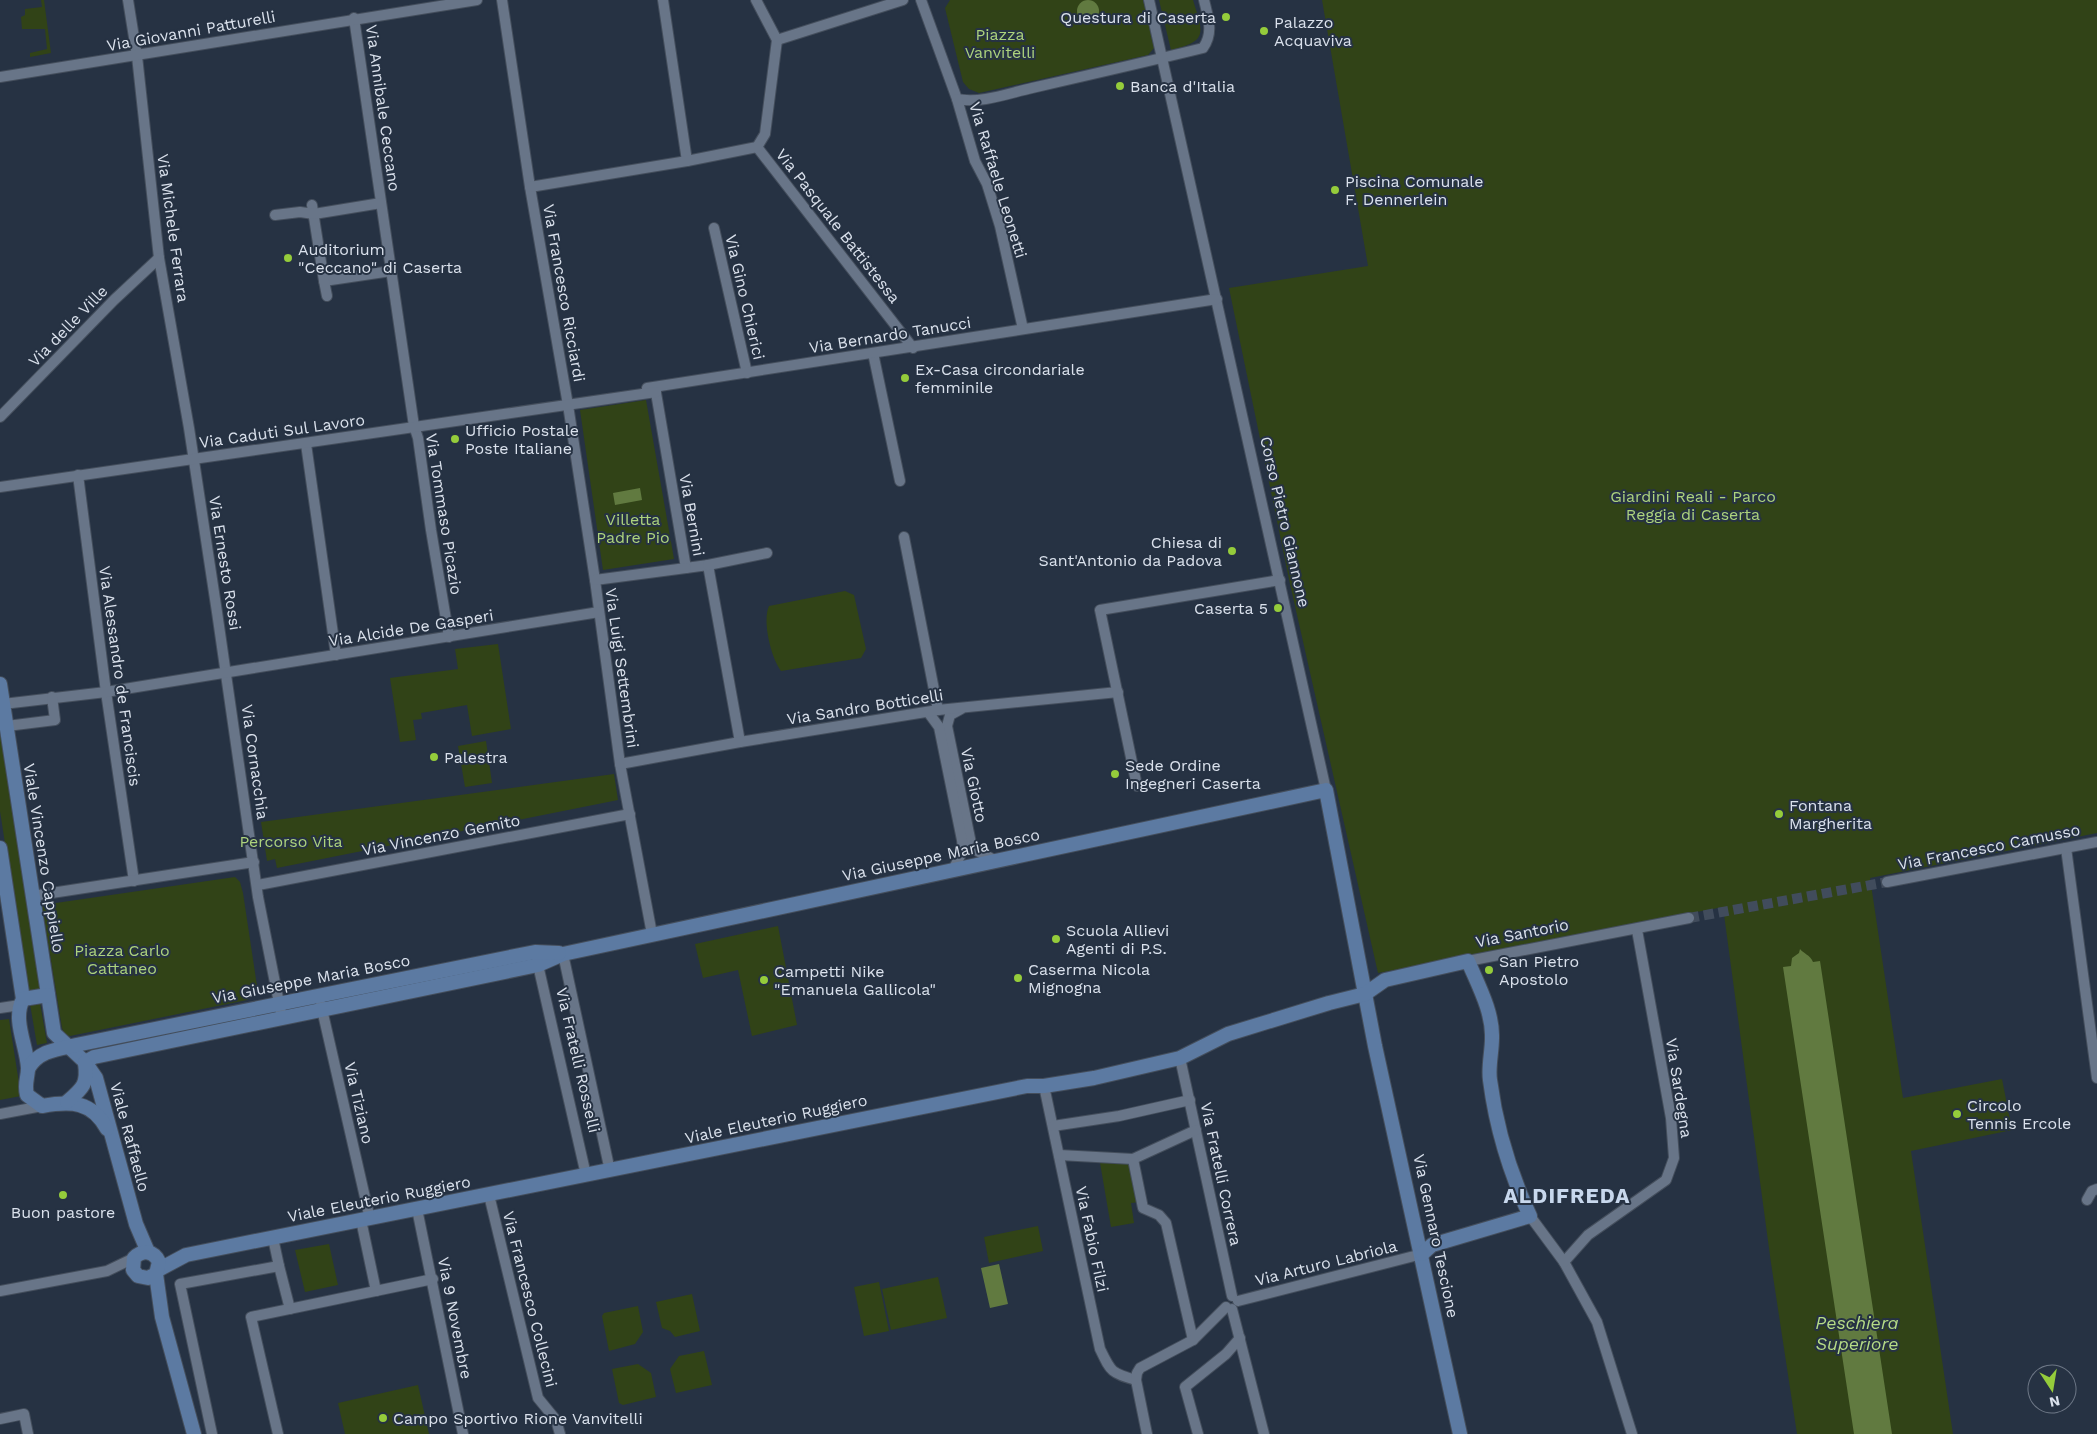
<svg xmlns="http://www.w3.org/2000/svg" width="2097" height="1434" viewBox="0 0 2097 1434" font-family="'Work Sans',sans-serif">
	<style>
		.green { fill: #314317 }
		.water { fill: #617a40 }
		.lines { fill: none; stroke-linecap: round; stroke-linejoin: round }
		.street-tunnel { stroke: #414c5c; stroke-width: 10; stroke-dasharray: 10 5; stroke-linecap: butt }
		.street-casing { stroke: #444e5c; stroke-width: 12 }
		.secondary-casing { stroke: #444e5c; stroke-width: 16 }
		.street { stroke: #687588; stroke-width: 10 }
		.secondary { stroke: #5c7aa2; stroke-width: 14 }
		.poi-dot { fill: #95cc3b; stroke: #263243; stroke-width: 2 }
		.labels { text-anchor: middle; dominant-baseline: central; stroke-width: 4; stroke-linejoin: round; paint-order: stroke }
		.poi-label { font-size: 16px; fill: #dae1ec; stroke: #263243; text-anchor: start }
		.street-label { font-size: 16px; fill: #dae1ec; stroke: #263243 }
		.park-label { font-size: 16px; fill: #add37d; stroke: #263243 }
		.water-label { font-size: 18px; font-style: italic; fill: #b6dc86; stroke: #263243 }
		.district-label { font-size: 21px; font-weight: bold; letter-spacing: 1px; fill: #c8d8ed; stroke: #263243 }
	</style>
	<rect width="100%" height="100%" fill="#263243"/>
	<g class="green">
		<polygon points="41,0 44,0 51,53 30,57 30,53 47,49 45,29 22,29 21,17 25,15 25,9 42,7"/>
		<polygon points="950,0 1143,0 1154,48 1148,55 979,93 969,89 963,82 945,8"/>
		<path d="M1159 0H1193C1203 33 1209 41 1171 50Z"/>
		<polygon points="1322,0 2097,0 2097,833 1870,878 1903,1098 2002,1079 2012,1130 1911,1151 1953,1434 1797,1434 1771,1263 1723,907 1378,973 1290,584 1229,288 1368,266"/>
		<polygon points="646,400 674,559 603,570 580,410"/>
		<path d="M845 591 854 595 866 649 861 658 781 671C771 658 762 621 769 606Z"/>
		<polygon points="498,644 511,729 472,736 467,705 421,713 422,719 413,720 416,740 400,742 390,678 458,669 455,649"/>
		<polygon points="0,733 2,733 41,991 28,993 0,811"/>
		<polygon points="486,741 492,783 465,787 458,746"/>
		<polygon points="614,774 618,800 277,868 275,859 267,861 261,822"/>
		<polygon points="235,877 240,882 243,893 257,986 256,992 247,1000 70,1036 65,1035 62,1028 42,905"/>
		<polygon points="778,926 797,1025 752,1036 738,970 703,978 695,944"/>
		<polygon points="40,1003 47,1043 37,1045 30,1004"/>
		<polygon points="9,1019 21,1096 0,1100 0,1020"/>
		<polygon points="1099,1157 1133,1159 1141,1202 1131,1203 1134,1223 1111,1227"/>
		<polygon points="1038,1226 1043,1251 989,1263 984,1237"/>
		<polygon points="329,1244 338,1285 305,1292 295,1250"/>
		<polygon points="938,1277 947,1318 891,1330 882,1289"/>
		<polygon points="879,1282 889,1331 864,1336 854,1287"/>
		<polygon points="692,1294 700,1331 675,1337 670,1331 662,1328 656,1302"/>
		<polygon points="638,1306 643,1332 635,1344 609,1351 602,1316 604,1313"/>
		<polygon points="704,1351 712,1385 676,1393 670,1369 679,1356"/>
		<polygon points="638,1364 651,1373 656,1397 623,1405 619,1403 612,1369"/>
		<polygon points="418,1385 429,1434 345,1434 338,1403"/>
	</g>
	<g class="water">
		<circle cx="1088" cy="11" r="11"/>
		<polygon points="640,488 642,500 615,505 613,493"/>
		<path d="M1800 949C1803 953 1810 955 1813 962L1820 961 1892 1434H1854L1783 967 1791 966 1792 958 1799 953Z"/>
		<polygon points="999,1264 1008,1304 990,1308 981,1268"/>
	</g>
	<g class="lines">
		<polyline class="street-tunnel" points="1689,918 1887,882"/>
		<g class="street-casing">
			<g id="street">
				<polyline points="128,0 137,56 159,258 189,428 217,612 258,897 282,1018"/>
				<polyline points="502,0 530,187 568,405 595,580 620,764 652,934"/>
				<polyline points="663,0 687,161"/>
				<path d="M921 0 957 99C981 104 1009 93 1032 88 1089 75 1146 62 1203 48 1214 33 1208 17 1204 0"/>
				<polyline points="1149,0 1326,790"/>
				<polyline points="354,18 414,426 418,438 431,530 449,637"/>
				<polyline points="777,40 903,0"/>
				<polyline points="0,77 477,0"/>
				<polyline points="957,99 975,161 987,184 1000,226 1023,329"/>
				<polyline points="757,147 913,348"/>
				<polyline points="530,187 687,161 757,147 765,134 777,40 756,0"/>
				<polyline points="312,205 324,281 391,271"/>
				<polyline points="275,215 300,212 314,214 381,203"/>
				<polyline points="714,228 747,373"/>
				<polyline points="324,281 327,296"/>
				<polyline points="873,353 900,481"/>
				<polyline points="655,387 686,568 708,565 740,742"/>
				<polyline points="647,388 1217,299"/>
				<polyline points="0,417 114,300 159,258"/>
				<polyline points="306,444 336,655"/>
				<polyline points="78,475 106,692 134,881"/>
				<polyline points="0,487 656,392"/>
				<polyline points="904,537 938,710"/>
				<polyline points="708,565 767,553"/>
				<polyline points="595,580 686,568"/>
				<polyline points="3,704 106,692 599,612"/>
				<polyline points="961,709 950,715 947,726 972,848 996,861"/>
				<polyline points="928,712 939,727 962,840 963,850 952,872"/>
				<polyline points="7,726 55,720 52,697"/>
				<polyline points="620,764 740,742 938,710 1118,692"/>
				<polyline points="1137,786 1100,610 1280,580"/>
				<polyline points="2066,848 2097,1078"/>
				<polyline points="1887,882 2097,842"/>
				<polyline points="258,885 630,814"/>
				<polyline points="32,896 254,862"/>
				<polyline points="563,954 610,1171"/>
				<polyline points="1468,961 1689,918"/>
				<polyline points="538,965 586,1175"/>
				<polyline points="321,1005 370,1219"/>
				<polyline points="0,1008 20,1005"/>
				<polyline points="1180,1058 1232,1296"/>
				<path d="M1044 1086 1100 1349C1111 1372 1111 1373 1136 1380"/>
				<polyline points="0,1114 42,1106"/>
				<polyline points="1053,1126 1119,1116 1190,1100"/>
				<polyline points="1059,1155 1133,1159 1196,1130"/>
				<polyline points="1133,1159 1143,1208 1159,1215 1166,1223 1193,1340"/>
				<polyline points="489,1195 538,1398 556,1420 560,1434"/>
				<polyline points="2087,1200 2092,1191 2097,1189"/>
				<polyline points="417,1209 463,1434"/>
				<polyline points="1530,1216 1564,1262 1597,1322 1632,1434"/>
				<polyline points="361,1220 376,1291"/>
				<polyline points="1564,1262 1588,1235 1666,1180 1674,1158 1671,1118 1637,930"/>
				<polyline points="279,1266 290,1309"/>
				<polyline points="0,1291 107,1271 134,1258"/>
				<polyline points="1238,1301 1422,1254"/>
				<polyline points="1232,1309 1264,1434"/>
				<polyline points="0,1419 24,1414 28,1434"/>
				<polyline points="212,1434 180,1284 279,1266 273,1238"/>
				<polyline points="278,1434 251,1317 433,1279"/>
				<polyline points="1147,1434 1136,1380 1137,1373 1140,1368 1193,1340 1226,1307"/>
				<polyline points="1198,1434 1185,1387 1226,1354 1240,1338"/>
			</g>
		</g>
		<g class="secondary-casing">
			<g id="secondary">
				<polyline points="0,684 54,1033 85,1062 96,1078 136,1224 148,1252"/>
				<path d="M0 848 23 999C12 1020 27 1046 28 1068 28 1079 24 1083 27 1095L42 1106C71 1101 92 1101 107 1129"/>
				<polyline points="23,999 48,995"/>
				<polyline points="85,1062 94,1057 538,965 563,954 1326,790 1375,1046 1460,1434"/>
				<path d="M28 1069C39 1049 61 1049 81 1044L535 952 559 953"/>
				<path d="M67 1102C83 1088 88 1084 85 1063"/>
				<path d="M158 1270 186 1255 1027 1086H1044L1094 1078 1180 1058 1228 1034 1329 1003 1365 994 1385 980 1468 961C1478 985 1493 1012 1492 1038 1492 1052 1488 1067 1490 1080 1496 1127 1510 1173 1530 1216L1432 1245 1422 1254"/>
				<path d="M156 1274 148 1278 138 1276 133 1270 134 1258C143 1249 154 1251 159 1262L156 1274 162 1317 194 1434"/>
			</g>
		</g>
		<use href="#street" class="street"/>
		<use href="#secondary" class="secondary"/>
	</g>
	<g class="poi-dot">
		<circle cx="1226" cy="17" r="5"/>
		<circle cx="1264" cy="31" r="5"/>
		<circle cx="1120" cy="86" r="5"/>
		<circle cx="1335" cy="190" r="5"/>
		<circle cx="288" cy="258" r="5"/>
		<circle cx="905" cy="378" r="5"/>
		<circle cx="455" cy="439" r="5"/>
		<circle cx="1232" cy="551" r="5"/>
		<circle cx="1278" cy="608" r="5"/>
		<circle cx="434" cy="757" r="5"/>
		<circle cx="1115" cy="774" r="5"/>
		<circle cx="1779" cy="814" r="5"/>
		<circle cx="1056" cy="939" r="5"/>
		<circle cx="1489" cy="970" r="5"/>
		<circle cx="1018" cy="978" r="5"/>
		<circle cx="764" cy="980" r="5"/>
		<circle cx="1957" cy="1114" r="5"/>
		<circle cx="63" cy="1195" r="5"/>
		<circle cx="383" cy="1418" r="5"/>
	</g>
	<g class="labels">
		<g class="poi-label">
			<text x="1216" y="17" text-anchor="end">Questura di Caserta</text>
			<text x="1274" y="22">Palazzo<tspan x="1274" dy="18">Acquaviva</tspan></text>
			<text x="1130" y="86">Banca d'Italia</text>
			<text x="1345" y="181">Piscina Comunale<tspan x="1345" dy="18">F. Dennerlein</tspan></text>
			<text x="298" y="249">Auditorium<tspan x="298" dy="18">"Ceccano" di Caserta</tspan></text>
			<text x="915" y="369">Ex-Casa circondariale<tspan x="915" dy="18">femminile</tspan></text>
			<text x="465" y="430">Ufficio Postale<tspan x="465" dy="18">Poste Italiane</tspan></text>
			<text x="1222" y="542" text-anchor="end">Chiesa di<tspan x="1222" dy="18">Sant'Antonio da Padova</tspan></text>
			<text x="1268" y="608" text-anchor="end">Caserta 5</text>
			<text x="444" y="757">Palestra</text>
			<text x="1125" y="765">Sede Ordine<tspan x="1125" dy="18">Ingegneri Caserta</tspan></text>
			<text x="1789" y="805">Fontana<tspan x="1789" dy="18">Margherita</tspan></text>
			<text x="1066" y="930">Scuola Allievi<tspan x="1066" dy="18">Agenti di P.S.</tspan></text>
			<text x="1499" y="961">San Pietro<tspan x="1499" dy="18">Apostolo</tspan></text>
			<text x="1028" y="969">Caserma Nicola<tspan x="1028" dy="18">Mignogna</tspan></text>
			<text x="774" y="971">Campetti Nike<tspan x="774" dy="18">"Emanuela Gallicola"</tspan></text>
			<text x="1967" y="1105">Circolo<tspan x="1967" dy="18">Tennis Ercole</tspan></text>
			<text x="63" y="1212" text-anchor="middle">Buon pastore</text>
			<text x="393" y="1418">Campo Sportivo Rione Vanvitelli</text>
		</g>
		<g class="street-label">
			<text transform="translate(191 31) rotate(-10)">Via Giovanni Patturelli</text>
			<text transform="translate(383 108) rotate(82)">Via Annibale Ceccano</text>
			<text transform="translate(998 180) rotate(73)">Via Raffaele Leonetti</text>
			<text transform="translate(838 226) rotate(52)">Via Pasquale Battistessa</text>
			<text transform="translate(173 228) rotate(82)">Via Michele Ferrara</text>
			<text transform="translate(564 293) rotate(80)">Via Francesco Ricciardi</text>
			<text transform="translate(745 297) rotate(77)">Via Gino Chierici</text>
			<text transform="translate(68 326) rotate(-46)">Via delle Ville</text>
			<text transform="translate(890 335) rotate(-9)">Via Bernardo Tanucci</text>
			<text transform="translate(282 431) rotate(-8)">Via Caduti Sul Lavoro</text>
			<text transform="translate(444 514) rotate(81)">Via Tommaso Picazio</text>
			<text transform="translate(692 515) rotate(80)">Via Bernini</text>
			<text transform="translate(1285 522) rotate(77)">Corso Pietro Giannone</text>
			<text transform="translate(225 563) rotate(81)">Via Ernesto Rossi</text>
			<text transform="translate(411 628) rotate(-9)">Via Alcide De Gasperi</text>
			<text transform="translate(622 668) rotate(82)">Via Luigi Settembrini</text>
			<text transform="translate(120 676) rotate(82)">Via Alessandro de Franciscis</text>
			<text transform="translate(865 707) rotate(-9)">Via Sandro Botticelli</text>
			<text transform="translate(255 762) rotate(82)">Via Cornacchia</text>
			<text transform="translate(974 785) rotate(78)">Via Giotto</text>
			<text transform="translate(441 835) rotate(-11)">Via Vincenzo Gemito</text>
			<text transform="translate(1989 847) rotate(-11)">Via Francesco Camusso</text>
			<text transform="translate(941 855) rotate(-12)">Via Giuseppe Maria Bosco</text>
			<text transform="translate(44 858) rotate(81)">Viale Vincenzo Cappiello</text>
			<text transform="translate(1522 933) rotate(-11)">Via Santorio</text>
			<text transform="translate(311 979) rotate(-11)">Via Giuseppe Maria Bosco</text>
			<text transform="translate(578 1060) rotate(77)">Via Fratelli Rosselli</text>
			<text transform="translate(1679 1088) rotate(81)">Via Sardegna</text>
			<text transform="translate(359 1103) rotate(77)">Via Tiziano</text>
			<text transform="translate(776 1119) rotate(-12)">Viale Eleuterio Ruggiero</text>
			<text transform="translate(130 1137) rotate(75)">Viale Raffaello</text>
			<text transform="translate(1221 1174) rotate(78)">Via Fratelli Correra</text>
			<text transform="translate(379 1199) rotate(-11)">Viale Eleuterio Ruggiero</text>
			<text transform="translate(1436 1236) rotate(78)">Via Gennaro Tescione</text>
			<text transform="translate(1092 1239) rotate(78)">Via Fabio Filzi</text>
			<text transform="translate(1326 1263) rotate(-14)">Via Arturo Labriola</text>
			<text transform="translate(530 1299) rotate(76)">Via Francesco Collecini</text>
			<text transform="translate(455 1318) rotate(79)">Via 9 Novembre</text>
		</g>
		<g class="park-label">
			<text x="1000" y="34">Piazza<tspan x="1000" dy="18">Vanvitelli</tspan></text>
			<text x="1693" y="496">Giardini Reali - Parco<tspan x="1693" dy="18">Reggia di Caserta</tspan></text>
			<text x="633" y="519">Villetta<tspan x="633" dy="18">Padre Pio</tspan></text>
			<text x="291" y="841">Percorso Vita</text>
			<text x="122" y="950">Piazza Carlo<tspan x="122" dy="18">Cattaneo</tspan></text>
		</g>
		<g class="water-label">
			<text x="1857" y="1322">Peschiera<tspan x="1857" dy="21">Superiore</tspan></text>
		</g>
		<g class="district-label">
			<text x="1567" y="1195">ALDIFREDA</text>
		</g>
	</g>
	<g transform="translate(2052 1389) rotate(168)"><circle r="24" fill="#263243" stroke="#6e7887"/>
	<path d="M0-4L9 19L0 12L-9 19Z" fill="#95cc3b"/>
	<text y="-8" font-size="14" font-weight="bold" text-anchor="middle" fill="#dae1ec">N</text>
	</g>
</svg>
